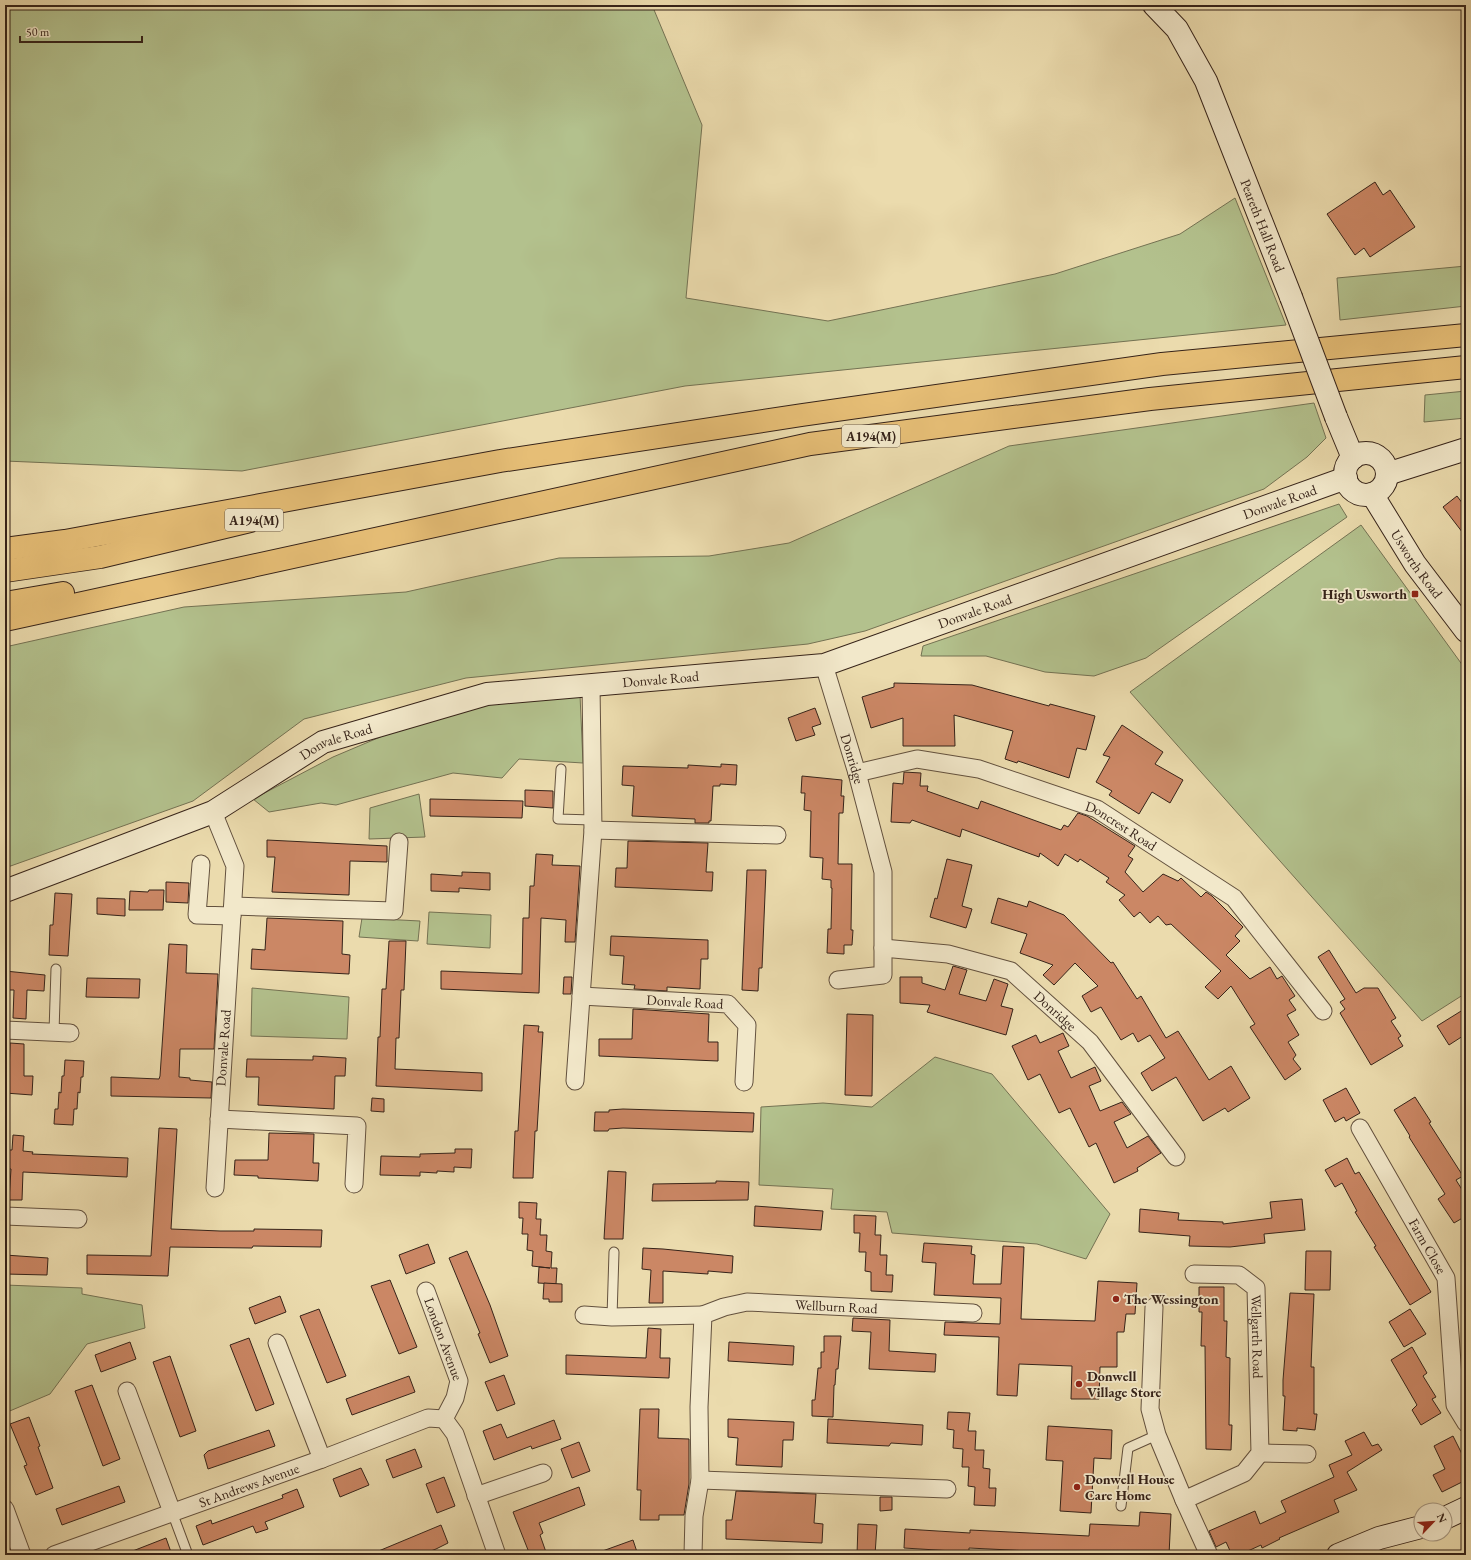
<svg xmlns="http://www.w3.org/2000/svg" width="1471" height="1560" viewBox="0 0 1471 1560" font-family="'EB Garamond',serif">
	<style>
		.green { fill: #b3c18d; stroke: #747253 }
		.building { fill: #cb8765; stroke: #362319 }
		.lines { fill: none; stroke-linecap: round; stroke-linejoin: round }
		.lane-casing { stroke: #63513e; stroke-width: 11 }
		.street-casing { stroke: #63513e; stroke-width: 19 }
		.secondary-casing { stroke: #362319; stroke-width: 24 }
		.highway-casing { stroke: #362319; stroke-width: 24 }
		.lane { stroke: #f2e8ca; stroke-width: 9 }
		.street { stroke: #f2e8ca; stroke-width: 17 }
		.secondary { stroke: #f2e8ca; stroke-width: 22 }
		.highway { stroke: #e6be76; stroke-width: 22 }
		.secondary-bridge-casing { stroke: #362319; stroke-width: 24; stroke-linecap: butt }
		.secondary-bridge { stroke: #f2e8ca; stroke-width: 22 }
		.poi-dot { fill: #8f2418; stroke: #f2e8ca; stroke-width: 1.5 }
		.labels { text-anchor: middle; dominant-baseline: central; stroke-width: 3.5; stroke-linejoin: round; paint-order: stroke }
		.shield { fill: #f2e8ca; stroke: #6e5e4e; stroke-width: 1 }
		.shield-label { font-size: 13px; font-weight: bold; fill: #362319 }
		.street-label { font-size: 14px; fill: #362319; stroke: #f2e8ca }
		.poi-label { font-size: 14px; font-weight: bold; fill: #362319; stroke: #f2e8ca; text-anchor: start }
	</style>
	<rect width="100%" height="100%" fill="#ebdbad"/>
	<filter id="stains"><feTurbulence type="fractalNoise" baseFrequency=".005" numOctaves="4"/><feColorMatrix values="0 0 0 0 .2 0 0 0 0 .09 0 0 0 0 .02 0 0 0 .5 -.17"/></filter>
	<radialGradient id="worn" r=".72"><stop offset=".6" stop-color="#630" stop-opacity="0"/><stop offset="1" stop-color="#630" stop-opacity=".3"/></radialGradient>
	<g class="green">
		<polygon points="5,5 652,5 702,125 686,298 828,321 1055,274 1180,234 1235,198 1286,325 685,386 242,471 5,461"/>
		<polygon points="1466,266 1466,306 1340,320 1337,278"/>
		<polygon points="1466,391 1466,418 1424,422 1425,395"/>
		<polygon points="1314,403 1326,438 1307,457 1264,489 865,631 808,644 466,678 304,719 193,801 5,868 5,647 184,607 406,592 559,558 709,556 789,543 1009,446"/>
		<polygon points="1339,504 1347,517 1146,658 1094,676 1045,672 986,656 921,656 923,646"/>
		<polygon points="1361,525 1466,670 1466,993 1422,1021 1130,692"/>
		<polygon points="580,695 583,763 519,759 502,778 453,773 336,805 321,803 269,812 253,799 333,757 385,735 488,704"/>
		<polygon points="419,794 425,837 369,839 370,808"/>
		<polygon points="429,912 491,915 490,948 427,944"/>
		<polygon points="362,918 420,921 418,941 359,937"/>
		<polygon points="252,988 349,997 347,1039 251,1036"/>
		<polygon points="935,1057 992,1074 1110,1214 1086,1259 1037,1244 892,1233 887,1212 831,1209 833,1189 759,1185 761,1107 823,1103 872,1107"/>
		<polygon points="5,1285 82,1288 82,1294 142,1305 145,1328 87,1344 50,1394 5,1413"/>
	</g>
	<g class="building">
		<polygon points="1375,182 1383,195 1390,190 1415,227 1370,257 1364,248 1355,255 1327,214"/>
		<polygon points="1457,496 1466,508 1466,537 1443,507"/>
		<polygon points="894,683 972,685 1049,706 1050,704 1095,716 1086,750 1077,748 1069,778 1018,761 1017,763 1005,759 1013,731 954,715 955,746 903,746 903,718 871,728 862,697 894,687"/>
		<polygon points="815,708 821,724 812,727 815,735 796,741 788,718"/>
		<polygon points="1122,725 1163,752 1155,764 1183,780 1170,803 1152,792 1139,814 1109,795 1112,791 1096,782 1110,757 1103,755"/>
		<polygon points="721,764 737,765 736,785 720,784 720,786 713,786 711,821 709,821 709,823 695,823 695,819 632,816 634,786 622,785 623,766 688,768 688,765 721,767"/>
		<polygon points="904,772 921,773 920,786 928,786 927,791 978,809 981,801 1061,830 1064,825 1068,827 1078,813 1087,816 1135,846 1128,856 1133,859 1125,872 1143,892 1163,874 1178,881 1181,878 1201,897 1206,892 1212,896 1243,927 1235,936 1240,941 1226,955 1250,979 1270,967 1277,979 1282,976 1295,996 1289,1000 1296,1010 1287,1015 1299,1035 1288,1042 1296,1055 1293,1059 1301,1069 1285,1080 1250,1027 1255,1024 1231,986 1218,999 1205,987 1221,971 1171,924 1166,925 1158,916 1150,923 1140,912 1134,917 1119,900 1125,895 1106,882 1109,878 1080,859 1078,862 1065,854 1058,866 1040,853 1039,857 962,829 960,837 912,820 910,823 891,822 893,783 903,784"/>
		<polygon points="802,776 842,780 841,796 844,796 843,813 839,813 838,864 852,864 851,930 853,930 852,945 844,945 844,954 827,953 828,929 831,929 832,888 831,888 831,880 822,879 823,858 810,857 811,811 804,810 805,793 801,793"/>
		<polygon points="525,790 553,791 553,808 525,806"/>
		<polygon points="430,799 523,801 522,818 430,816"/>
		<polygon points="267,840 387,846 387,862 350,861 349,895 272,892 275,857 267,857"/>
		<polygon points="628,841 708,843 706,872 713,872 712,891 615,887 616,868 627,868"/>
		<polygon points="536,854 553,855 552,865 580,866 575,942 565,942 566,920 541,918 539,993 441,989 441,971 522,974 523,918 529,918 530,886 534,886"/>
		<polygon points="947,859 972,865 962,906 972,909 966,928 930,917 935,898 937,899"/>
		<polygon points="747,870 766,870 762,968 759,968 758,991 742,990"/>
		<polygon points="462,872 490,873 490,890 459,888 459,892 431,891 431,874 462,876"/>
		<polygon points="166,882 189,883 188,903 166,902"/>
		<polygon points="149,890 164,890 163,910 129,910 130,891 148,892"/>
		<polygon points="55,893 72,894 68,956 49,955 50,925 53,925"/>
		<polygon points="97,898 125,899 125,916 97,914"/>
		<polygon points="998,898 1027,907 1029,901 1064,915 1111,963 1113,962 1137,999 1141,996 1166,1038 1178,1031 1209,1080 1231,1066 1250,1098 1228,1112 1225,1108 1203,1121 1176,1077 1152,1091 1141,1073 1165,1058 1150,1035 1138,1042 1133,1033 1121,1040 1101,1007 1091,1012 1082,996 1098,986 1075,963 1054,985 1043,975 1053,965 1020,953 1027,934 991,923"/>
		<polygon points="267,918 343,921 342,954 350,955 349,974 251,969 252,949 265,950"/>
		<polygon points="611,936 708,940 708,959 701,959 700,989 667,987 667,991 634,989 635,985 622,984 624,956 610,955"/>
		<polygon points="389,941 406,941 404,990 401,990 399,1038 396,1038 395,1069 482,1073 482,1091 376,1086 378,1037 380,1037 382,989 386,989"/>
		<polygon points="169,944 187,945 186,973 218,974 214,1049 180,1049 179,1077 190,1078 190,1080 212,1082 211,1098 111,1096 111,1077 159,1079 160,1076"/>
		<polygon points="1329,950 1356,993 1364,988 1378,988 1396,1018 1391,1021 1401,1036 1398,1038 1403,1046 1371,1065 1340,1013 1345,1009 1340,1002 1345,999 1318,957"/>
		<polygon points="953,966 967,970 959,994 986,1001 994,979 1008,984 1001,1006 1013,1009 1006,1035 927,1012 930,1005 900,1003 900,977 922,977 922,983 945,990"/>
		<polygon points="5,971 45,975 44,991 27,990 26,1019 13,1018 14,990 5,990"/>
		<polygon points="564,977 572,977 571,994 563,994"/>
		<polygon points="87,978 140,979 139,998 86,997"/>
		<polygon points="1466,1008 1466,1034 1449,1045 1437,1026"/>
		<polygon points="633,1009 709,1014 708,1042 718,1042 718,1061 599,1056 599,1039 632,1039"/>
		<polygon points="847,1014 873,1015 872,1096 845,1095"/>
		<polygon points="524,1025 539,1026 538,1032 543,1032 537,1131 535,1131 533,1178 513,1178 515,1131 518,1131"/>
		<polygon points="1063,1033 1069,1046 1058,1051 1071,1078 1095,1067 1101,1081 1089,1086 1100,1111 1122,1102 1131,1114 1114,1122 1127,1148 1148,1136 1161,1153 1137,1168 1138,1171 1114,1183 1096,1143 1089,1147 1070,1108 1059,1113 1040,1074 1028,1080 1012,1046 1036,1035 1040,1043"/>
		<polygon points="10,1043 24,1044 24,1076 33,1076 32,1095 5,1093 5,1075 9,1075"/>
		<polygon points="313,1056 346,1058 345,1076 335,1076 334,1109 258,1105 259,1077 246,1077 247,1059 313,1060"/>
		<polygon points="65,1060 84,1061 83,1077 81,1077 80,1093 78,1092 77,1109 74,1109 73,1125 54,1124 55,1109 58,1109 59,1092 61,1093 62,1076 64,1076"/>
		<polygon points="1346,1088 1360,1113 1346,1121 1344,1117 1335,1122 1323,1100"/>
		<polygon points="1415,1097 1431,1122 1429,1123 1463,1176 1456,1180 1466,1196 1466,1216 1454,1223 1438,1199 1445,1194 1409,1137 1410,1136 1394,1110"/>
		<polygon points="372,1098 384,1099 384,1112 371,1111"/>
		<polygon points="623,1109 754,1113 753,1132 623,1128 609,1129 608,1131 594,1131 595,1112 609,1112 609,1110"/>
		<polygon points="159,1128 177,1129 171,1229 220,1231 254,1231 254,1229 322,1230 321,1247 253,1246 252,1248 170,1247 168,1276 87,1274 87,1255 151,1256"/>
		<polygon points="269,1133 314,1134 313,1163 319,1163 318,1181 258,1178 258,1176 234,1175 235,1160 268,1160"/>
		<polygon points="13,1135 24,1136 23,1151 33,1152 32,1154 128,1158 127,1177 23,1172 22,1200 9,1200 11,1169 5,1168 5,1150 12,1150"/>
		<polygon points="455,1149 472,1149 471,1168 454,1167 454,1172 437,1171 437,1173 420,1172 420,1176 380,1175 381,1156 420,1157 420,1154 455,1153"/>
		<polygon points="1347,1158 1355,1174 1359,1172 1431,1292 1410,1305 1374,1247 1376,1246 1355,1212 1357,1211 1342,1183 1335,1187 1325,1170"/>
		<polygon points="608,1171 626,1172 623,1239 604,1239"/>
		<polygon points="716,1181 749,1182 748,1200 652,1201 653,1184 716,1183"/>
		<polygon points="1302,1199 1305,1230 1264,1234 1265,1243 1230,1247 1189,1246 1190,1236 1139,1232 1140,1209 1179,1213 1178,1220 1223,1222 1223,1224 1272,1218 1270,1202"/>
		<polygon points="519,1202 537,1203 536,1219 541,1219 540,1235 547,1235 546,1251 552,1252 551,1268 557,1268 556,1284 538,1283 539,1267 550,1268 532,1266 533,1251 527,1250 528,1234 522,1234 523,1218 519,1218"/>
		<polygon points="755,1206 823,1211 821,1230 754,1226"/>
		<polygon points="854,1215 876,1216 875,1235 881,1235 880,1255 887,1255 886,1275 893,1275 892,1292 871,1291 871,1272 865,1271 866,1252 859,1252 860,1233 854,1233"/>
		<polygon points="924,1243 972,1246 971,1254 975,1255 973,1284 1001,1284 1003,1246 1024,1247 1021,1319 1095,1321 1098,1281 1137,1283 1135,1314 1126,1314 1124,1332 1117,1332 1117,1367 1100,1367 1099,1399 1071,1399 1072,1366 1019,1364 1017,1396 997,1395 999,1337 944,1335 945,1322 1000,1324 1001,1298 934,1295 936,1263 922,1262"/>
		<polygon points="428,1244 435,1263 406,1274 399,1255"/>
		<polygon points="643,1248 663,1249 733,1256 732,1273 708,1271 708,1274 663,1271 663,1303 649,1303 651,1270 642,1269"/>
		<polygon points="467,1251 490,1305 508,1356 490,1363 478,1334 480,1333 449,1258"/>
		<polygon points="1306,1251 1331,1251 1330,1290 1305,1290"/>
		<polygon points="5,1255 48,1258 47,1275 5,1274"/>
		<polygon points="390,1280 417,1347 399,1354 371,1286"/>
		<polygon points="544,1283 562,1284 562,1302 549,1302 549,1299 543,1299"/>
		<polygon points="1199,1287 1224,1287 1224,1321 1227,1321 1226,1357 1230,1358 1229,1425 1232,1425 1231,1450 1206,1449 1205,1346 1201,1346 1202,1312 1199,1312"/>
		<polygon points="1290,1293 1314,1294 1311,1367 1314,1367 1314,1414 1317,1414 1315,1430 1297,1428 1297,1431 1283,1430 1285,1396 1283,1396 1283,1380"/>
		<polygon points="280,1296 286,1312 255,1324 249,1308"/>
		<polygon points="319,1309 346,1376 327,1383 300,1316"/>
		<polygon points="1410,1309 1426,1334 1404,1347 1389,1322"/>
		<polygon points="853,1318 890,1320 889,1351 936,1354 935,1372 869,1369 871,1332 852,1331"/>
		<polygon points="648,1328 661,1329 660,1358 670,1358 669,1378 566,1374 566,1355 646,1358"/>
		<polygon points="824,1336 841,1336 838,1369 836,1369 835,1385 834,1385 833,1417 812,1416 812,1400 815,1400 818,1368 821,1368 821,1352 824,1352"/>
		<polygon points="249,1338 274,1404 256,1411 230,1345"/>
		<polygon points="130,1342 136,1359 101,1372 95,1355"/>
		<polygon points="729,1342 794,1346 793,1365 728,1361"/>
		<polygon points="1412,1347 1427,1373 1423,1376 1436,1397 1432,1399 1441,1413 1421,1425 1412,1410 1417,1405 1391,1360"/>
		<polygon points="170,1356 196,1431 180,1437 153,1362"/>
		<polygon points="504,1375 515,1404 497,1411 485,1382"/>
		<polygon points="409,1376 415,1392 352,1415 346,1399"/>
		<polygon points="92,1385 120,1459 103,1466 75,1391"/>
		<polygon points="640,1409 659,1409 658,1438 689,1439 689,1484 684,1515 659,1515 659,1520 640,1520 641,1490 637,1490"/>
		<polygon points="948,1412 970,1413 968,1431 976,1431 975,1450 984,1450 983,1468 990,1469 989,1488 996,1488 995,1506 974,1505 975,1487 968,1486 969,1467 962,1467 963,1449 953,1448 954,1430 947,1429"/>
		<polygon points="29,1417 40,1446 38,1447 53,1488 36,1495 24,1466 27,1465 10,1424"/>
		<polygon points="728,1419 794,1422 793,1440 783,1440 782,1467 736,1465 738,1438 728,1437"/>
		<polygon points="828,1419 923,1425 922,1445 891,1443 889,1446 827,1443"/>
		<polygon points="554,1420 561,1439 532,1449 531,1446 494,1460 483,1431 501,1424 507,1438"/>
		<polygon points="1048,1426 1112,1430 1111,1459 1094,1458 1091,1513 1060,1511 1063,1461 1046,1460"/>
		<polygon points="269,1430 275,1446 208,1469 204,1455 208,1451"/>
		<polygon points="1364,1432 1372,1446 1378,1444 1382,1450 1347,1472 1357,1490 1334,1500 1339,1512 1279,1538 1280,1539 1262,1548 1261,1545 1239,1555 1232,1555 1226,1542 1216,1547 1209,1531 1255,1511 1260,1524 1286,1512 1281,1501 1334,1477 1329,1465 1352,1455 1345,1441"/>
		<polygon points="1453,1436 1466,1462 1466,1480 1442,1492 1433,1475 1445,1469 1434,1446"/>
		<polygon points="579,1442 590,1471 572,1478 561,1449"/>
		<polygon points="415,1449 422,1467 393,1478 386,1460"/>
		<polygon points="361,1468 369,1485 340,1497 333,1479"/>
		<polygon points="444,1477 455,1506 437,1513 426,1484"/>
		<polygon points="119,1486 125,1502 62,1525 56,1509"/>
		<polygon points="579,1487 585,1505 539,1523 543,1533 540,1535 547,1555 530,1555 513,1512"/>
		<polygon points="297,1489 304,1507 265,1522 268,1529 256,1533 253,1526 203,1545 196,1526 211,1520 212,1524 283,1498 282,1495"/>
		<polygon points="736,1491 816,1494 814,1523 823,1524 822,1543 726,1539 726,1520 732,1520"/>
		<polygon points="880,1497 892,1497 892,1510 880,1511"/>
		<polygon points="1140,1512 1171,1514 1169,1555 1111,1555 969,1548 969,1552 904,1548 905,1529 970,1533 970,1530 1089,1536 1090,1524 1139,1526"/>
		<polygon points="858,1524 877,1525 875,1555 857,1555"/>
		<polygon points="441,1525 448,1543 436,1549 420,1555 369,1555"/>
		<polygon points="166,1538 172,1555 125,1555 125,1554"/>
		<polygon points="633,1540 638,1555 597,1555 597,1553"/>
	</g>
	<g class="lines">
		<g class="lane-casing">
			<g id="lane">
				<polyline points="561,769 558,819 593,820"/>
				<polyline points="54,1032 56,969"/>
				<polyline points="612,1317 614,1252"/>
				<polyline points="1121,1506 1128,1448 1157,1435"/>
				<polyline points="172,1512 188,1555"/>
			</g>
		</g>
		<g class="street-casing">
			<g id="street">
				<path id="s1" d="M824 665 857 773 883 872V975L838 980"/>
				<path id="s2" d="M857 773 917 759 979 769 1097 809 1234 898 1323 1011"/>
				<polyline points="213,812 235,866 215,1188"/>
				<polyline points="593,830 777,835"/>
				<polyline points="201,864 197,915 232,916"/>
				<polyline points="233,906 394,911 399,842"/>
				<path id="s3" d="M883 948 948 954 1011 971 1090 1042 1176 1157"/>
				<path id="s4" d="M581 996 728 1004 747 1025 744 1082"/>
				<polyline points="5,1030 70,1033"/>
				<polyline points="575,1081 593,830 591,685"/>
				<polyline points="219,1119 357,1126 354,1184"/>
				<path id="s5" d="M1360 1128 1446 1278 1455 1405 1466 1423"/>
				<polyline points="5,1216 78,1219"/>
				<path id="s6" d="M1194 1274 1239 1275 1256 1288 1260 1453 1244 1473 1184 1500 1209 1555"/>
				<path id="s7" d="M426 1291 459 1381 455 1398 444 1419 455 1434 497 1555"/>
				<polyline points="1154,1307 1150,1409 1157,1435 1184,1500"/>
				<polyline points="584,1315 612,1317 703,1315"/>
				<polyline points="277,1343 322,1459"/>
				<polyline points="127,1391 172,1512"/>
				<polyline points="1260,1453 1307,1454"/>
				<polyline points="700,1480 947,1489"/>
				<polyline points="476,1496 543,1473"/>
				<polyline points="5,1509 22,1555"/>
				<path id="s8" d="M54 1555 322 1459 428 1418 444 1419"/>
				<path id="s9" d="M693 1555 694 1516 700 1480 699 1407 703 1315 724 1307 747 1302 973 1313"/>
			</g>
		</g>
		<g class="secondary-casing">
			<g id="secondary">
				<path id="s10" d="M1154 5 1177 29 1206 81 1291 297"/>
				<polyline points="1336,417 1353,458"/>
				<circle cx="1366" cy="474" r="21"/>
				<polyline points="1387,474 1466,449"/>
				<path id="s11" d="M1372 494 1415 564 1466 631"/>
				<path id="s12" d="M5 891 213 812 323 742 487 694 824 665 1346 478"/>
				<polyline points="1445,1518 1466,1508"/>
				<polyline points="1338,1555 1379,1538 1421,1527"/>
			</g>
		</g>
		<g class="highway-casing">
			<g id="highway">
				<polyline points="5,549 65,541 500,461 802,415 1162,364 1466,335"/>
				<polyline points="5,571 100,557 250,521"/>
				<polyline points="5,603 63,593"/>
				<polyline points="5,620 810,444 1150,399 1466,367"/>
			</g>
		</g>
		<use href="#lane" class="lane"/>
		<use href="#street" class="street"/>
		<use href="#secondary" class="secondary"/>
		<use href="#highway" class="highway"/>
		<g class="secondary-bridge-casing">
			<polyline id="secondary-bridge" points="1291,297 1336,417"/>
		</g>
		<use href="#secondary-bridge" class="secondary-bridge"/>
	</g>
	<g class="poi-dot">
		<rect x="1411" y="590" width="8" height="8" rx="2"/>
		<circle cx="1116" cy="1299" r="4"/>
		<circle cx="1079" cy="1384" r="4"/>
		<circle cx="1077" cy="1487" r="4"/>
	</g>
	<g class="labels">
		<g class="shield">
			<rect x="842" y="425" width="58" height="22" rx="3"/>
			<rect x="225" y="509" width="58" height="22" rx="3"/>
		</g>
		<g class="shield-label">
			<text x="871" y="436">A194(M)</text>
			<text x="254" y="520">A194(M)</text>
		</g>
		<g class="street-label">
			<text stroke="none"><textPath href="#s10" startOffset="248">Peareth Hall Road</textPath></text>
			<text stroke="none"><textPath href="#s12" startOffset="1346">Donvale Road</textPath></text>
			<text stroke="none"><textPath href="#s11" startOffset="83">Usworth Road</textPath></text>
			<text stroke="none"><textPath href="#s12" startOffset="1022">Donvale Road</textPath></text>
			<text stroke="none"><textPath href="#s12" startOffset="698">Donvale Road</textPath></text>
			<text stroke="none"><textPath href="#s12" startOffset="365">Donvale Road</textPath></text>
			<text stroke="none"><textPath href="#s1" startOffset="98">Donridge</textPath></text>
			<text stroke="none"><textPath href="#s2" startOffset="278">Doncrest Road</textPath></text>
			<text stroke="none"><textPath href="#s4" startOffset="104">Donvale Road</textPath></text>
			<text stroke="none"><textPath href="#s3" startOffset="190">Donridge</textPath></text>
			<text transform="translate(223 1048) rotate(-86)">Donvale Road</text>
			<text stroke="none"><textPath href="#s5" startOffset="136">Farm Close</textPath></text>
			<text stroke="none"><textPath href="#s9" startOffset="376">Wellburn Road</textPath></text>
			<text stroke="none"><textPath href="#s6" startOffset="115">Wellgarth Road</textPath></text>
			<text stroke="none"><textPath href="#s7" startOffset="51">London Avenue</textPath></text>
			<text stroke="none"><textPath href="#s8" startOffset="207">St Andrews Avenue</textPath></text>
		</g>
		<g class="poi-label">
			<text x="1407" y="594" text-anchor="end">High Usworth</text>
			<text x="1124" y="1299">The Wessington</text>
			<text x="1087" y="1376">Donwell<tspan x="1087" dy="16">Village Store</tspan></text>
			<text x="1085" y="1479">Donwell House<tspan x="1085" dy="16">Care Home</tspan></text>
		</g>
	</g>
	<rect width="1471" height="1560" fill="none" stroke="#ebdbad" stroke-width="20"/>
	<rect x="6" y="6" width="1459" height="1548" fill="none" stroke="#362319" stroke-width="2"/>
	<rect x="10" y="10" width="1451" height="1540" fill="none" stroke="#362319"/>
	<g transform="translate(1433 1522) rotate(65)"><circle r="19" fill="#f2e8ca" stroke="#a79983"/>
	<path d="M0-3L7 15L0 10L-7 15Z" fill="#8f2418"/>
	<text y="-6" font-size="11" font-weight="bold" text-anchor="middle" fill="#362319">N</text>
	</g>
	<path d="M20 36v6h122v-6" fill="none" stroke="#362319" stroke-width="2"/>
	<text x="26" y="36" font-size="12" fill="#362319" stroke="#f2e8ca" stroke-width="3" paint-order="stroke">50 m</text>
	<rect width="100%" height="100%" filter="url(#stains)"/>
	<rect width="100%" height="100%" fill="url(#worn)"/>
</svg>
